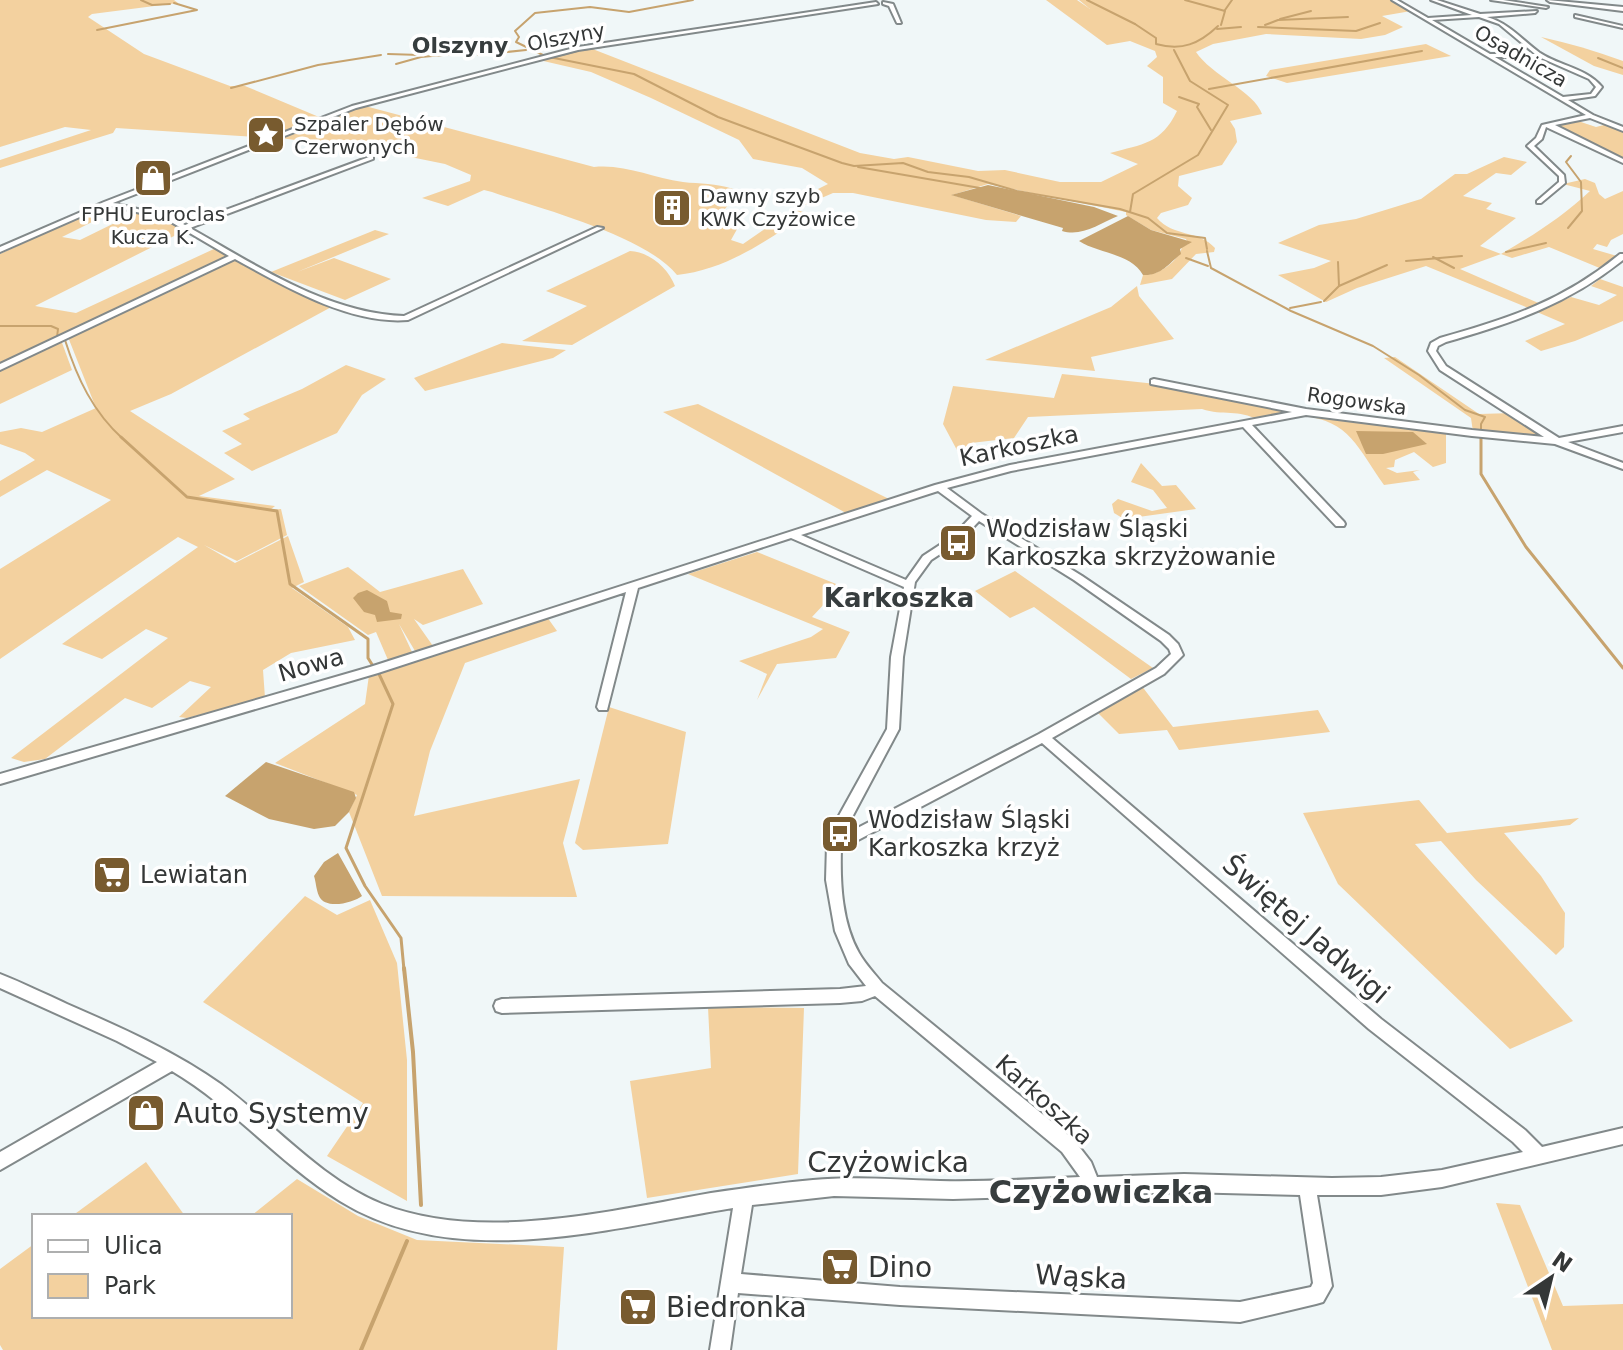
<svg xmlns="http://www.w3.org/2000/svg" width="1623" height="1350" viewBox="0 0 1623 1350" font-family="'DejaVu Sans',sans-serif">
	<style>
		.green { fill: #f3d19f }
		.water { fill: #c7a36e }
		.lines { fill: none; stroke-linecap: round; stroke-linejoin: round }
		.stream-far2 { stroke: #c7a36e; stroke-width: 2 }
		.stream-far1 { stroke: #c7a36e; stroke-width: 3 }
		.stream { stroke: #c7a36e; stroke-width: 4 }
		.minor-casing { stroke: #82898a; stroke-width: 4 }
		.major-casing { stroke: #82898a; stroke-width: 4 }
		.minor { fill: #fff; fill-rule: evenodd }
		.major { fill: #fff; fill-rule: evenodd }
		.labels { text-anchor: middle; dominant-baseline: central; stroke-width: 7; stroke-linejoin: round; paint-order: stroke }
		.far-street-label { font-size: 20px; fill: #343737; stroke: #fff }
		.far-poi-label { font-size: 20px; fill: #343737; stroke: #fff; text-anchor: start }
		.far-neighbourhood-label { font-size: 22px; font-weight: bold; fill: #373d3e; stroke: #fff }
		.street-label { font-size: 24px; fill: #343737; stroke: #fff }
		.poi-label { font-size: 24px; fill: #343737; stroke: #fff; text-anchor: start }
		.neighbourhood-label { font-size: 26px; font-weight: bold; fill: #373d3e; stroke: #fff }
		.near-street-label { font-size: 28px; fill: #343737; stroke: #fff }
		.near-poi-label { font-size: 28px; fill: #343737; stroke: #fff; text-anchor: start }
		.near-neighbourhood-label { font-size: 32px; font-weight: bold; fill: #373d3e; stroke: #fff }
	</style>
	<rect width="100%" height="100%" fill="#f0f7f8"/>
	<g class="green">
		<polygon points="0,0 174,0 178,3 92,14 88,17 144,54 230,86 245,86 319,117 270,138 116,128 113,133 0,168 0,160 91,130 65,127 0,147"/>
		<path d="M1046 0H1077L1090 9 1079 0H1390L1411 11 1382 16 1403 27 1385 35 1361 39 1266 34 1213 44 1196 52C1211 75 1255 92 1262 114L1230 121 1235 129 1237 142 1222 165 1179 176 1178 186 1192 198 1188 205 1161 213 1157 218C1173 237 1199 230 1215 248L1214 252 1196 254 1172 279 1140 285 1143 275C1158 276 1179 261 1182 247L1188 244 1186 239 1151 230 1126 215V212L988 184 952 195 1021 216 1016 222 986 220 853 193H833L803 206 798 203 804 196 828 184 802 168 753 159 739 140 651 98 591 72 539 60 590 48 860 153 894 159 908 157 978 171 1005 170 1060 182H1101L1138 164 1110 153C1143 144 1161 144 1177 111L1163 103V77L1147 66 1157 57 1155 51 1130 41 1107 45Z"/>
		<path d="M1541 37C1569 43 1596 51 1623 61V75L1594 66Z"/>
		<polygon points="1426,44 1451,56 1287,83 1266,76 1270,70"/>
		<path d="M365 106 594 167C626 164 652 178 683 182 700 184 716 183 733 189L728 194 730 203 724 210 738 217 741 222 731 240 743 244 794 209 806 213C768 241 725 270 677 275 646 236 541 209 492 192L484 190 448 206 422 198 470 181 471 175 445 164 332 141 318 143 280 138Z"/>
		<polygon points="1575,120 1596,127 1608,124 1623,130 1623,159 1552,124"/>
		<path d="M1504 157 1527 162 1511 175 1496 173 1463 196 1492 203 1486 209 1516 218 1480 246 1501 254C1534 235 1562 217 1590 191L1563 184 1585 179 1595 183 1599 194 1605 199 1623 191V234L1611 240 1607 247 1597 244 1593 249 1617 256 1602 269 1549 247 1512 258 1501 254 1460 269 1543 305 1533 310 1426 266 1357 288 1326 302 1278 275 1314 268 1331 261 1278 243 1319 225 1356 219 1421 199 1455 174H1467Z"/>
		<polygon points="105,205 120,208 62,237 80,240 137,212 166,219 186,230 35,306 76,313 216,248 229,255 228,258 0,364 0,254"/>
		<polygon points="375,230 389,234 297,272 334,258 391,279 345,300 271,272"/>
		<path d="M630 251C650 252 668 268 675 286L572 345 522 341 587 306 546 291Z"/>
		<polygon points="231,260 239,260 301,294 335,305 171,394 130,411 235,479 199,496 275,506 270,510 281,509 287,535 237,561 204,545 235,563 288,536 304,582 292,588 348,627 355,640 291,653 263,670 265,698 187,718 179,717 211,687 190,681 152,708 125,698 45,759 24,762 11,758 168,638 146,629 102,659 62,644 198,547 178,537 0,659 0,569 111,500 47,470 0,497 0,481 35,460 25,453 0,444 0,432 21,428 42,432 96,408 68,337"/>
		<polygon points="1600,279 1623,287 1623,321 1575,341 1541,351 1525,341 1565,324 1537,312 1571,297 1599,305 1617,295 1591,286"/>
		<polygon points="1137,286 1139,296 1174,339 1091,357 1095,371 985,360 1111,307"/>
		<polygon points="61,340 72,370 0,404 0,368"/>
		<polygon points="502,343 566,350 553,358 425,391 414,378"/>
		<polygon points="1395,357 1479,414 1513,413 1552,439 1473,432 1471,418 1384,358"/>
		<polygon points="346,365 386,379 362,395 337,433 252,471 224,453 242,444 222,431 250,419 243,414 302,389"/>
		<path d="M1062 374 1175 386 1292 412 1258 420C1239 409 1223 416 1202 409L1028 417 1014 438 971 443 958 452 943 424 953 386 1054 398Z"/>
		<polygon points="698,404 891,500 846,513 663,412"/>
		<path d="M1313 415 1446 434V463L1433 467 1414 452 1395 460 1394 467 1386 468 1397 473 1420 470 1413 472 1420 480 1384 485C1358 449 1350 420 1302 416Z"/>
		<polygon points="1141,463 1162,486 1176,485 1196,509 1124,519 1114,513 1112,504 1118,499 1152,511 1167,508 1153,490 1131,482"/>
		<polygon points="757,552 841,586 812,617 850,632 836,658 777,664 757,700 767,674 739,661 811,637 823,629 688,574"/>
		<polygon points="348,567 380,592 463,569 483,604 423,625 414,619 433,646 415,651 399,624 412,652 388,660 376,632 368,635 299,586"/>
		<polygon points="1015,571 1153,668 1131,679 1034,607 1010,618 975,591"/>
		<polygon points="547,617 557,631 465,663 430,751 414,816 580,779 563,843 577,897 382,896 349,812 357,795 275,763 365,704 369,675"/>
		<polygon points="1141,685 1173,727 1318,710 1330,732 1179,750 1167,730 1119,734 1096,711"/>
		<polygon points="609,707 686,732 668,844 583,850 575,843"/>
		<polygon points="1419,800 1447,833 1579,818 1570,825 1504,833 1541,876 1565,913 1564,947 1556,955 1476,880 1441,841 1415,844 1573,1021 1510,1049 1338,884 1303,813"/>
		<polygon points="305,896 337,915 370,900 397,963 407,1060 407,1201 327,1156 363,1103 203,1002"/>
		<polygon points="708,1007 804,1008 798,1174 647,1198 630,1081 711,1068"/>
		<polygon points="146,1162 185,1216 72,1216"/>
		<polygon points="297,1179 358,1216 417,1240 564,1247 557,1350 3,1350 0,1345 0,1269 34,1244 34,1316 290,1316 290,1216 251,1216"/>
		<polygon points="1496,1203 1520,1205 1563,1306 1623,1304 1623,1350 1552,1350"/>
	</g>
	<g class="water">
		<path d="M988 185 1094 207 1118 216C1099 224 1082 237 1062 231L1063 228 951 195Z"/>
		<path d="M1128 216 1151 230 1192 242 1180 249 1181 254C1168 264 1161 276 1143 275 1131 253 1099 254 1079 241Z"/>
		<polygon points="1356,431 1413,432 1427,444 1383,454 1366,454"/>
		<polygon points="367,590 387,601 390,612 402,614 401,619 377,622 375,615 364,612 353,598 358,593"/>
		<polygon points="266,762 354,792 356,798 349,812 335,826 314,829 269,819 225,796"/>
		<path d="M338 853 362 896C353 903 325 910 319 896 316 889 316 882 314 876L324 862Z"/>
	</g>
	<g class="lines">
		<g class="stream-far2">
			<polyline points="141,0 152,5 170,4"/>
			<polyline points="1087,0 1135,24"/>
			<polyline points="1185,0 1225,11 1221,25"/>
			<polyline points="1225,10 1232,0"/>
			<polyline points="1280,19 1311,11"/>
			<path d="M1135 24 1156 38V44C1182 51 1199 44 1218 26"/>
			<polyline points="1265,25 1278,20 1348,17"/>
			<polyline points="1258,27 1356,31 1380,23"/>
			<polyline points="1217,29 1241,27"/>
			<polyline points="97,30 197,10 174,3"/>
			<polyline points="582,50 602,47"/>
			<polyline points="388,54 420,55"/>
			<polyline points="478,55 526,50"/>
			<polyline points="545,56 516,42 519,37 515,31 535,13 590,7 629,12 693,0"/>
			<polyline points="549,57 634,74 718,117 842,163 854,166 903,163 928,172 969,177 1017,191 1120,209 1148,218 1167,233 1205,238 1207,249"/>
			<polyline points="554,57 577,51"/>
			<polyline points="1598,58 1623,68"/>
			<polyline points="396,64 421,57 455,54"/>
			<polyline points="231,88 318,65 381,55"/>
			<polyline points="1209,89 1422,51"/>
			<polyline points="1179,97 1199,104 1197,107 1211,130"/>
			<polyline points="858,167 980,188"/>
			<polyline points="1130,212 1133,194 1198,155 1228,105 1190,81 1174,50"/>
			<polyline points="1568,228 1582,211 1581,182 1566,162 1571,156"/>
			<polyline points="1207,251 1211,268 1291,311 1373,346 1419,375 1465,410 1485,417 1481,424 1481,439"/>
			<polyline points="1506,252 1546,243"/>
			<polyline points="1433,257 1454,268"/>
			<polyline points="1186,258 1208,266"/>
			<polyline points="1406,261 1462,256"/>
			<polyline points="1338,262 1339,286"/>
			<polyline points="1324,301 1339,286 1387,265"/>
			<polyline points="1290,308 1321,302"/>
			<polyline points="0,326 51,326 58,329 57,337"/>
			<path d="M65 340C77 378 93 412 123 439"/>
		</g>
		<g class="stream-far1">
			<polyline points="121,437 187,497 277,511 290,584 368,639 368,658 373,666"/>
			<polyline points="1481,437 1481,474 1526,547 1623,668"/>
			<polyline points="379,674 393,704 346,848 365,886 401,938 404,970"/>
		</g>
		<g class="stream">
			<polyline points="404,968 413,1052 421,1205"/>
			<polyline points="361,1350 407,1241"/>
		</g>
		<g class="minor-casing">
			<g id="minor">
				<path d="M1392 0H1397L1428 18 1472 15 1431 0H1437L1480 14 1537 11 1535 13 1487 17C1510 24 1521 39 1540 53 1560 66 1586 68 1602 87L1595 96 1568 100 1593 115 1623 127V131L1590 118 1555 125 1623 159V163L1546 127 1542 139 1534 146 1564 175 1565 183 1541 203H1537V201L1559 182V176L1527 146 1536 138 1542 125 1586 115ZM1479 17 1499 24 1535 54H1490L1432 20ZM1495 57H1539L1589 79 1596 87 1591 94 1563 97Z"/>
				<polygon points="1491,0 1503,0 1548,7 1546,8"/>
				<path d="M876 2 878 4 578 50 356 108 113 203 170 217 185 225 369 157H373V159L190 228C256 265 326 313 404 316L597 227 603 228 408 320C350 325 284 286 235 259L0 370V364L229 256 166 219 107 205 0 252V247L104 202 352 106 578 47Z"/>
				<polygon points="883,2 893,4 901,23 897,23 889,6 883,4"/>
				<polygon points="1575,15 1623,26 1623,28 1575,17"/>
				<path d="M1620 254H1623V260C1568 304 1513 323 1446 342L1438 346 1436 351 1446 366 1559 438 1623 426V432L1568 442 1623 463V469L1555 444 1472 436 1306 415 1252 425 1344 522 1345 524 1344 526H1336L1243 427 1011 471 947 488 982 514 1082 576 1169 635 1178 644 1183 655 1164 674 1052 738 1381 1019 1525 1130 1542 1147 1623 1128V1144L1442 1187 1381 1195H1317L1332 1286 1323 1302 1316 1304 1240 1322 900 1305 738 1293 730 1350H710L733 1208C609 1228 456 1273 340 1201 280 1164 233 1107 172 1071L0 1170V1152L157 1062 117 1041 0 988V974C23 983 45 994 67 1004 120 1027 174 1051 222 1085 273 1123 322 1180 382 1204 480 1243 610 1211 711 1193 745 1188 779 1183 813 1180 855 1176 898 1180 940 1181 987 1182 1033 1179 1080 1177L1062 1152 875 996 862 1001 840 1003 502 1013 496 1011 494 1006 496 1001 502 999 840 989 866 986 849 964 835 931 826 880 827 844 836 821 887 729 891 657 904 587 791 538 638 588 607 710H599L597 707 626 592 378 673 0 784V774L370 667 935 485 1010 465 1292 412 1151 384V380L1154 379 1306 409 1472 430 1544 437 1440 370 1428 351 1431 343 1440 338C1510 318 1563 301 1620 254ZM938 491 972 516 952 537 923 556 906 580 801 535ZM979 521 1074 580 1161 641 1169 649 1171 654 1156 668 1039 734 844 835 850 821 899 729 903 657 915 582 931 560 960 541ZM1042 743 1369 1029 1513 1142 1523 1152 1442 1170 1381 1177 1332 1178 1184 1174 1097 1177 1091 1162 1074 1140 882 983C875 974 865 964 859 953 842 923 840 884 841 849ZM1184 1192 1300 1195 1313 1283 1311 1287 1240 1302 900 1287 741 1274 752 1205 834 1196 953 1199Z"/>
			</g>
		</g>
		<g class="major-casing">
			<polygon id="major" points="1547,0 1623,7 1623,11 1550,2"/>
		</g>
		<use href="#minor" class="minor"/>
		<use href="#major" class="major"/>
	</g>
	<defs>
		<g id="sight-square" transform="scale(2)"><rect x="-9" y="-9" width="18" height="18" rx="4" fill="#785b2f" stroke="#fff"/><path d="M0-6L1.8-2.2L6-1.7L2.9 1.2L3.7 5.4L0 3.3L-3.7 5.4L-2.9 1.2L-6-1.7L-1.8-2.2Z" fill="#fff"/></g>
		<g id="shop-square" transform="scale(2)"><rect x="-9" y="-9" width="18" height="18" rx="4" fill="#785b2f" stroke="#fff"/><path d="M-5-2.5h2.3a2.7 3.5 0 0 1 5.4 0H5L5.5 6h-11ZM-1.5-2.5h3a1.5 2.3 0 0 0-3 0Z" fill="#fff"/></g>
		<g id="building-square" transform="scale(2)"><rect x="-9" y="-9" width="18" height="18" rx="4" fill="#785b2f" stroke="#fff"/><path d="M-4-6H4V6H1V3H-1V6H-4ZM-2.5-4.3h1.7v1.8h-1.7ZM.8-4.3h1.7v1.8H.8ZM-2.5-1h1.7V.8h-1.7ZM.8-1h1.7V.8H.8Z" fill="#fff"/></g>
		<g id="bus-square" transform="scale(2)"><rect x="-9" y="-9" width="18" height="18" rx="4" fill="#785b2f" stroke="#fff"/><path d="M-5-6H5V4H4V6H2V4H-2V6H-4V4H-5ZM-3.5-4V0h7V-4ZM-3.5 1.2v1.5H-2V1.2ZM2 1.2v1.5H3.5V1.2Z" fill="#fff"/></g>
		<g id="supermarket-square" transform="scale(2)"><rect x="-9" y="-9" width="18" height="18" rx="4" fill="#785b2f" stroke="#fff"/><path d="M-6-5.5h2.5l.6 2H6L4.5 2H-2.5L-4.4-4H-6ZM-1.5 3.2a1.3 1.3 0 1 0 .1 0ZM3 3.2a1.3 1.3 0 1 0 .1 0Z" fill="#fff"/></g>
	</defs>
	<g fill-rule="evenodd">
		<use href="#sight-square" x="266" y="135"/>
		<use href="#shop-square" x="153" y="178"/>
		<use href="#building-square" x="672" y="208"/>
		<use href="#bus-square" x="958" y="543"/>
		<use href="#bus-square" x="840" y="834"/>
		<use href="#supermarket-square" x="112" y="875"/>
		<use href="#shop-square" x="146" y="1113"/>
		<use href="#supermarket-square" x="840" y="1267"/>
		<use href="#supermarket-square" x="638" y="1307"/>
	</g>
	<g class="labels">
		<g class="far-street-label">
			<text transform="translate(566 37) rotate(-11)">Olszyny</text>
			<text transform="translate(1521 56) rotate(30)">Osadnicza</text>
			<text transform="translate(1357 401) rotate(8)">Rogowska</text>
		</g>
		<g class="far-poi-label">
			<text x="294" y="124">Szpaler Dębów<tspan x="294" dy="23">Czerwonych</tspan></text>
			<text x="700" y="196">Dawny szyb<tspan x="700" dy="23">KWK Czyżowice</tspan></text>
			<text x="153" y="214" text-anchor="middle">FPHU Euroclas<tspan x="153" dy="23">Kucza K.</tspan></text>
		</g>
		<g class="far-neighbourhood-label">
			<text x="460" y="45">Olszyny</text>
		</g>
		<g class="street-label">
			<text transform="translate(1019 446) rotate(-12)">Karkoszka</text>
			<text transform="translate(311 665) rotate(-16)">Nowa</text>
			<text transform="translate(1044 1100) rotate(42)">Karkoszka</text>
		</g>
		<g class="poi-label">
			<text x="986" y="529">Wodzisław Śląski<tspan x="986" dy="28">Karkoszka skrzyżowanie</tspan></text>
			<text x="868" y="820">Wodzisław Śląski<tspan x="868" dy="28">Karkoszka krzyż</tspan></text>
			<text x="140" y="875">Lewiatan</text>
		</g>
		<g class="neighbourhood-label">
			<text x="899" y="598">Karkoszka</text>
		</g>
		<g class="near-street-label">
			<text transform="translate(1306 929) rotate(41)">Świętej Jadwigi</text>
			<text x="888" y="1162">Czyżowicka</text>
			<text transform="translate(1081 1277) rotate(3)">Wąska</text>
		</g>
		<g class="near-poi-label">
			<text x="174" y="1113">Auto Systemy</text>
			<text x="868" y="1267">Dino</text>
			<text x="666" y="1307">Biedronka</text>
		</g>
		<g class="near-neighbourhood-label">
			<text x="1101" y="1192">Czyżowiczka</text>
		</g>
	</g>
	<rect x="32" y="1214" width="260" height="104" fill="#ffffff" stroke="#aeafaf" stroke-width="2"/>
	<rect x="48" y="1240" width="40" height="12" fill="#ffffff" stroke="#aeafaf" stroke-width="2"/>
	<text x="104" y="1254" font-size="24" fill="#343737">Ulica</text>
	<rect x="48" y="1274" width="40" height="24" fill="#f3d19f" stroke="#aeafaf" stroke-width="2"/>
	<text x="104" y="1294" font-size="24" fill="#343737">Park</text>
	<g transform="translate(1551 1278) rotate(35)" stroke="#ffffff" stroke-width="6" paint-order="stroke">
	<path d="M0-6L14 30L0 20L-14 30Z" fill="#343737"/>
	<text y="-12" font-size="22" font-weight="bold" text-anchor="middle" fill="#343737">N</text>
	</g>
</svg>
